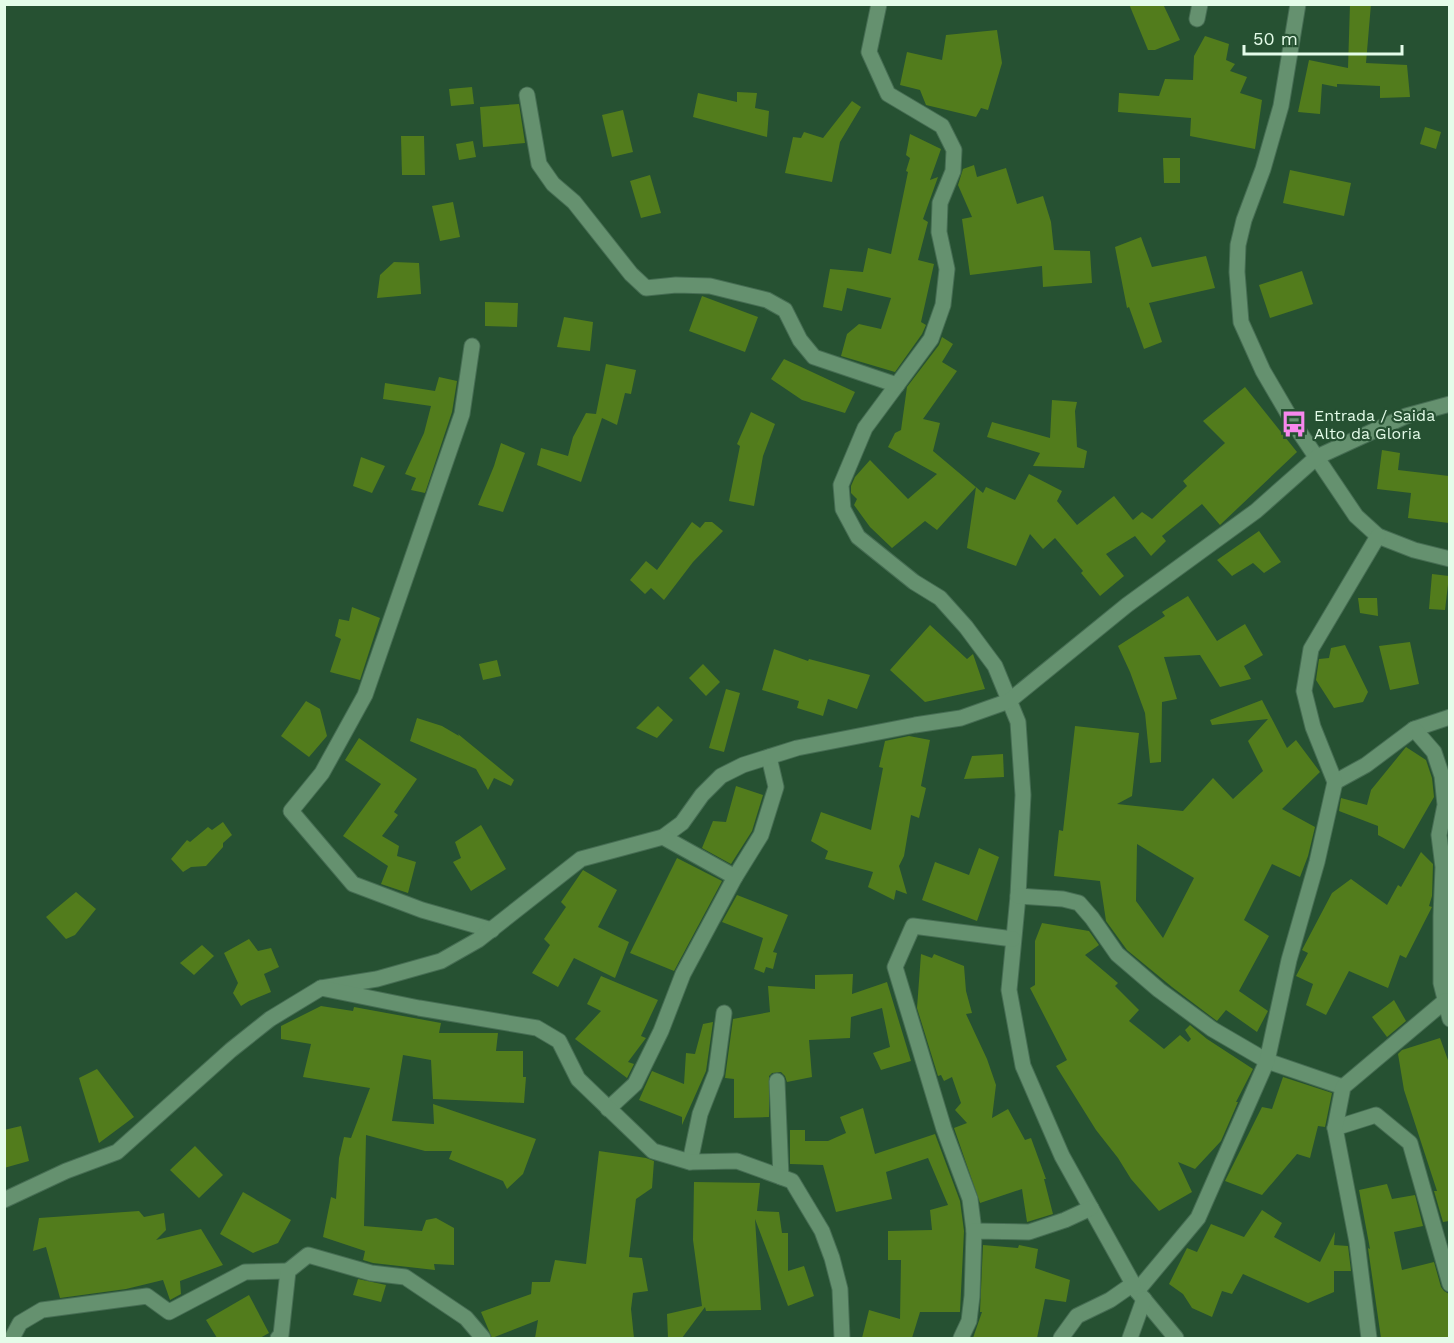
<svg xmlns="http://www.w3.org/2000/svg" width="1454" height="1343" viewBox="0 0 1454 1343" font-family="'Work Sans',sans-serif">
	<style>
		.building { fill: #527c1c; fill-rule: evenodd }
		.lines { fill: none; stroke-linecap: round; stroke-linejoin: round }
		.minor-casing { stroke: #466d53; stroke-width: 17 }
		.minor { stroke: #65916f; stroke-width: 15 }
		.labels { text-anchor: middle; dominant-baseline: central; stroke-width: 4.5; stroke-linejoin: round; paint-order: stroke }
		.poi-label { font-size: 16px; fill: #e4fce9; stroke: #265132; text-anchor: start }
	</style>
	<rect width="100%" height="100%" fill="#265132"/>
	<g class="building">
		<polygon points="1129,4 1163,4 1180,40 1155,50 1148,50"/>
		<polygon points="1350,4 1371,4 1366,63 1407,65 1410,97 1380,98 1380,86 1337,84 1337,87 1322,84 1320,114 1298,112 1309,60 1348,68"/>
		<polygon points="997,30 1002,63 988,110 981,108 976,117 926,105 920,90 900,85 907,52 942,60 946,35"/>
		<polygon points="1205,36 1229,44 1226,60 1235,64 1230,71 1247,77 1240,93 1262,100 1255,149 1190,136 1191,118 1118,112 1119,93 1159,96 1165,79 1193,80 1194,56"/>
		<polygon points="472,87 474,104 451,106 449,89"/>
		<polygon points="737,92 757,93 755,108 769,111 767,137 693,117 698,93 737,102"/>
		<polygon points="852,101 861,107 840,142 832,182 785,173 793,137 801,138 804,132 823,138"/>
		<polygon points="519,104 525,143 483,147 480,107"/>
		<polygon points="623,110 633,152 612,157 602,115"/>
		<polygon points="1425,127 1441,132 1436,149 1420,144"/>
		<polygon points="910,134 941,149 930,180 938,177 923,219 928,222 918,260 934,264 921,322 926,325 922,334 895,372 841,356 847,334 859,324 881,329 891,298 847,288 842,311 823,307 830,269 863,272 868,248 891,254 908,172 906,171 910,158 906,155"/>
		<polygon points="401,136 424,136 425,175 402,175"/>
		<polygon points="473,141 476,157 459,160 456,144"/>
		<polygon points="1163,158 1180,158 1180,183 1164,183"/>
		<polygon points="974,165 977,177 1006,168 1017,204 1043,196 1051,222 1054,250 1090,251 1092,283 1043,287 1042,266 970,275 962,219 972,217 958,185 963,169"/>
		<polygon points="1290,170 1351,183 1344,216 1283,203"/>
		<polygon points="650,175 661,213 641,218 630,181"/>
		<polygon points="453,202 460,237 440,241 432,206"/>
		<polygon points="1141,237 1152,267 1206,256 1215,288 1149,303 1162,342 1144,349 1129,307 1127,308 1115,247"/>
		<polygon points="394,262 419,263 421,294 377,298 380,275"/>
		<polygon points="1302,271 1313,304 1270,318 1259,285"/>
		<polygon points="702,296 758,317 745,352 689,331"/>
		<polygon points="485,302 518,303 517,327 485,326"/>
		<polygon points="564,317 593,322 590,351 557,347"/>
		<polygon points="942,337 953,344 942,362 957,371 923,419 940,423 933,451 983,493 986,487 1015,500 1029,474 1062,491 1057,501 1077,525 1114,496 1133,520 1142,512 1152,519 1187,486 1183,481 1225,443 1203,421 1245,387 1297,452 1220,525 1202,504 1162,536 1166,541 1151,556 1135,536 1106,554 1124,576 1100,596 1081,573 1083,571 1055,538 1043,549 1030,534 1016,566 967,548 976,487 937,530 925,521 892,548 870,527 854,505 857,499 851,493 851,486 855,477 870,460 908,499 937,474 888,447 895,433 901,430 907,387 939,345"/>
		<polygon points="784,359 855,392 845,413 802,400 771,379"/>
		<polygon points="606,364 636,370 631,394 625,393 617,425 602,418 581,482 537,465 541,448 568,456 573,437 586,413 596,414"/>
		<polygon points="439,377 457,381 452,412 425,493 411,490 416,478 405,474 424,433 431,406 383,399 385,383 435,391"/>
		<polygon points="1052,400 1077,402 1075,411 1077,447 1087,451 1084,468 1033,466 1040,453 987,437 992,422 1050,438"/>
		<polygon points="751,412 775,424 763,456 754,506 729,501 740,446 737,444"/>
		<polygon points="501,443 525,453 503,512 478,505 494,466"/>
		<polygon points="1382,450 1400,453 1398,470 1449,476 1449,523 1408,518 1411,493 1377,489"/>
		<polygon points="361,457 385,466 372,493 353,486"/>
		<polygon points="692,522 700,528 705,522 712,522 723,531 693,562 664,600 651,588 645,594 630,580 646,561 657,570"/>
		<polygon points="1259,531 1281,562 1264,573 1253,563 1232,576 1217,560"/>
		<polygon points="1432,574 1449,576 1445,610 1429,609"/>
		<polygon points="1188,596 1217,641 1245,624 1263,655 1244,666 1251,679 1220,687 1200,655 1164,657 1177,699 1162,702 1161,762 1150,763 1145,713 1130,672 1118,646 1165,616 1162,612"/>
		<polygon points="1358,598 1377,598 1378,616 1360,613"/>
		<polygon points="352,607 380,618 360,680 330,672 341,639 335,636 339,619 349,621"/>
		<polygon points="930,625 967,659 973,654 985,689 925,702 890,670"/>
		<polygon points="1410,642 1419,684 1390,690 1379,646"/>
		<polygon points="1345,645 1368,692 1363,702 1334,708 1316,680 1319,659 1329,658 1331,648"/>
		<polygon points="774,649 808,661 809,659 870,675 857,709 828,699 823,716 797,708 799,701 762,690"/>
		<polygon points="497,660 501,676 483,680 479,664"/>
		<polygon points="703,664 720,682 706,696 689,678"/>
		<polygon points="726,689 740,693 724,752 709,748"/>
		<path d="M1262 700 1287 748 1296 740 1320 772 1282 809 1315 827 1308 856 1300 877 1272 864 1244 920 1269 936 1239 991 1268 1011 1257 1032 1226 1010 1217 1021 1172 987 1127 950 1106 921 1100 881 1054 876 1059 830 1063 831 1075 726 1139 733 1132 796 1117 804 1183 811 1213 778 1233 799 1263 771 1248 741 1268 719 1212 725 1210 720ZM1137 844 1194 878 1163 938 1136 901Z"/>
		<polygon points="306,701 320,709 327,736 309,757 281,736"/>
		<polygon points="658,706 673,720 657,738 636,728"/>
		<polygon points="417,718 442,726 459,736 458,734 514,780 511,786 494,778 488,790 476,769 410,741"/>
		<polygon points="909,736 930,740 921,786 926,788 919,818 911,815 904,856 899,866 907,894 896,890 894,900 868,887 873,872 825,859 828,851 811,841 821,812 871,830 883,768 879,767 885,741"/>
		<polygon points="359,738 417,779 394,812 398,815 382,836 399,846 397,856 416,862 408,893 381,884 388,866 343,836 381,784 345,760"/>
		<polygon points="1406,747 1426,760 1432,778 1434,797 1404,849 1378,835 1378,826 1339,811 1341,798 1367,805 1371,790"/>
		<polygon points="1003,754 1004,777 964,779 972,756"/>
		<polygon points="736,786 763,795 752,831 731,864 702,848 713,821 726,822"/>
		<polygon points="223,822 232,835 223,843 223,847 206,866 191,867 183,872 171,859 187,840 190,842 208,827 212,830"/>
		<polygon points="481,825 506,869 471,891 453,862 461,858 455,842"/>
		<polygon points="979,848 999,857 977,921 922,900 935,862 969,875"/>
		<polygon points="1421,852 1433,864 1432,896 1429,906 1432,907 1406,958 1400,955 1388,988 1349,971 1326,1015 1306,1005 1313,984 1296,976 1308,953 1302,950 1332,893 1351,879 1387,905 1398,885 1401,887"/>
		<polygon points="677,858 722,881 674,971 630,953"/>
		<polygon points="583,870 617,890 598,927 629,942 615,978 574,958 558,987 532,973 550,945 544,939 566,907 561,902"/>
		<polygon points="76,892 96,909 75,935 66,939 46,917"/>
		<polygon points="737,895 788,915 773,952 777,953 773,969 766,967 764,973 754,969 763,938 722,922"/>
		<polygon points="1042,923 1089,931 1099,945 1085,955 1118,983 1115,986 1139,1010 1129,1021 1164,1049 1180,1035 1188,1042 1191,1039 1185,1030 1190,1025 1207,1039 1253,1069 1236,1102 1238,1102 1221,1141 1195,1169 1178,1162 1192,1192 1159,1211 1131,1179 1118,1158 1096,1130 1056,1066 1067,1060 1030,988 1035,985 1035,941"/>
		<polygon points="249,939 258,951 271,948 279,967 264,974 271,992 249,1001 241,1006 233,993 238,983 224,953"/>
		<polygon points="202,945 214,956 194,975 180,963"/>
		<polygon points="921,954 932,958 934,954 964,966 966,991 972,1013 966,1014 987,1059 996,1085 992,1118 1008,1109 1025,1140 1031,1138 1046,1179 1044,1179 1053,1214 1027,1222 1022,1189 980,1203 954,1128 967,1123 955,1110 961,1103 952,1077 944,1081 941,1075 938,1076 917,1008"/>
		<polygon points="853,974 852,994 887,982 911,1061 881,1070 873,1053 890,1047 882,1008 851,1017 850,1038 809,1040 812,1077 787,1082 785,1076 781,1072 772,1073 769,1076 769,1117 734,1118 734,1079 725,1078 733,1019 770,1012 768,986 815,989 815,975"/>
		<polygon points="601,976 658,1000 641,1036 646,1038 628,1062 634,1064 627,1078 575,1039 601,1011 587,1004"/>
		<polygon points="1394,1000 1406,1021 1387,1037 1372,1017"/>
		<polygon points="321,1006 353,1011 354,1007 441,1023 439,1033 498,1033 496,1051 523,1051 523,1077 526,1077 524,1103 433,1099 431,1060 403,1055 392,1121 434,1124 433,1104 536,1139 523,1174 507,1189 503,1181 449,1159 452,1151 425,1151 366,1135 364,1226 422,1231 426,1220 436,1218 454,1228 454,1265 434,1264 435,1270 373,1263 363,1260 365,1251 323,1237 331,1197 336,1199 339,1158 344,1137 351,1138 370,1088 303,1077 311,1044 281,1039 281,1026"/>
		<polygon points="713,1022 706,1071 682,1125 682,1117 639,1100 652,1071 684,1084 686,1053 695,1054 703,1024"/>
		<polygon points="1440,1038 1449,1063 1449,1221 1443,1222 1434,1191 1437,1191 1404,1090 1398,1054 1402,1050"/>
		<polygon points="97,1069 134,1117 99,1143 79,1078"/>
		<polygon points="1283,1077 1332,1093 1325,1127 1318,1126 1310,1158 1297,1154 1262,1195 1225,1181 1262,1107 1272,1109"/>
		<polygon points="863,1108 875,1154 935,1134 960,1201 964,1231 960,1312 920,1312 912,1338 862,1338 869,1310 900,1319 901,1260 888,1260 888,1231 932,1230 930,1210 948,1205 928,1158 886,1172 892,1199 836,1212 823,1165 790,1164 790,1130 805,1130 805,1141 828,1141 846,1133 840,1117"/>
		<polygon points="21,1126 29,1161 4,1168 4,1130"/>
		<polygon points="195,1146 223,1175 199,1198 170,1170"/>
		<polygon points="599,1151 646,1158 654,1161 652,1188 636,1199 629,1257 642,1258 648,1291 633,1293 631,1309 634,1338 535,1338 538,1320 492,1338 481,1312 531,1294 532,1282 550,1282 555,1260 586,1264"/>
		<polygon points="694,1182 760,1183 757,1211 779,1212 782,1233 788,1233 788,1271 804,1266 814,1296 788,1306 755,1219 761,1310 706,1311 705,1307 682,1338 668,1338 667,1314 702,1306 693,1240"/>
		<polygon points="1387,1184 1392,1199 1415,1195 1423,1226 1394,1232 1402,1270 1434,1262 1441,1287 1444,1291 1449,1294 1449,1338 1381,1338 1368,1248 1370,1249 1359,1190"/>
		<polygon points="243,1192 291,1220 278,1243 253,1253 220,1234"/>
		<polygon points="1262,1210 1282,1223 1274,1237 1320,1262 1335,1232 1334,1245 1348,1246 1351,1271 1334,1271 1334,1292 1308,1303 1243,1274 1232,1294 1222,1291 1212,1317 1192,1308 1183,1294 1169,1284 1187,1248 1197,1252 1211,1224 1244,1237"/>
		<polygon points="139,1211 144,1217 164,1213 166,1230 156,1240 201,1229 223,1265 180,1281 181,1294 170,1300 163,1280 126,1289 60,1298 46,1247 33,1251 39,1218"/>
		<polygon points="983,1245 1018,1248 1019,1245 1038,1249 1035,1268 1070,1280 1066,1302 1045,1299 1037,1338 973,1338 982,1312 980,1312"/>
		<polygon points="358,1279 386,1285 381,1302 353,1295"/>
		<polygon points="249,1295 269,1333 260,1338 217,1338 206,1320"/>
	</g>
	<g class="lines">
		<g class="minor-casing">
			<g id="minor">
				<polyline points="879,4 869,52 888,94 942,126 954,150 953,171 940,203 939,232 947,269 943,305 931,339 865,428 841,485 843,509 858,537 914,582 940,598 966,627 995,666 1018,722 1023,795 1018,896 1009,990 1023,1066 1062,1156 1137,1291 1176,1338"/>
				<polyline points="1298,4 1281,106 1263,169 1244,220 1238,245 1237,272 1241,322 1263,371 1294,424 1356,516 1378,536 1414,550 1450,559"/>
				<polyline points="1197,19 1200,4"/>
				<polyline points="527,95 539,164 553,184 574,202 631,274 646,288 676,285 710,286 767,300 785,310 800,340 814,357 897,385"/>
				<polyline points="472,346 462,414 365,695 322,773 291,811 353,884 422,910 492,930"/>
				<polyline points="1414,729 1450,717"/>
				<polyline points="1335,782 1366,765 1414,729 1434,752 1442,776 1445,805 1439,835 1443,867 1441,916 1441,983 1450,1019"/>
				<polyline points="735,877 761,835 776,787 769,757"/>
				<polyline points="1018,896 1063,899 1079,903 1092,918 1117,954 1159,990 1212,1029 1267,1061 1343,1087"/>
				<polyline points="321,988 377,979 441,961 478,940 581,859 663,837 682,823 702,795 721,776 743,765 797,748 915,725 961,718 1009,701 1127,605 1256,511 1317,457 1406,416 1450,404"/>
				<polyline points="777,1081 781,1177"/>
				<polyline points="608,1109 635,1084 661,1031 683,974 735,877 663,837"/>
				<polyline points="1335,1128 1376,1115 1410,1143 1450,1284"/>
				<polyline points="690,1162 700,1114 716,1073 724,1013"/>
				<polyline points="4,1200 66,1171 117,1152 231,1050 270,1019 321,988 419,1008 537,1028 559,1041 578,1079 653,1151 690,1162 737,1161 792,1181 822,1231 832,1258 840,1289 842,1338"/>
				<polyline points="974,1231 970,1199 944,1129 895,967 913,926 1013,939"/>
				<polyline points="1137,1291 1198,1218 1267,1061 1289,960 1317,862 1335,782 1313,727 1304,691 1311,649 1378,536"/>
				<polyline points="12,1338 20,1323 42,1310 147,1296 169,1312 245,1272 288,1271"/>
				<polyline points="278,1338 281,1335 288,1271 308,1255 371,1273 405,1277 466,1318 483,1338"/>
				<polyline points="961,1338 969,1321 972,1296 974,1231 1029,1232 1065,1220 1091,1208"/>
				<polyline points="1061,1338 1077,1316 1110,1300 1133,1284"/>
				<polyline points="1130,1338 1144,1299"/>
				<polyline points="1369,1338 1357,1242 1335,1128 1343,1087 1445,1001"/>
			</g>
		</g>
		<use href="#minor" class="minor"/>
	</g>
	<defs>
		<g id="bus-bare" transform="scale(2.07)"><path d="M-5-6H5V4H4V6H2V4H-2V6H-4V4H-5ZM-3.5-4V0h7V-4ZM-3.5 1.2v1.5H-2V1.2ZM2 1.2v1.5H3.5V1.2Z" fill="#f788ec" stroke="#265132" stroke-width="2.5" paint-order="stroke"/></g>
	</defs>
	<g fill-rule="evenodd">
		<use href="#bus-bare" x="1294" y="424"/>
	</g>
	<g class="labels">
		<g class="poi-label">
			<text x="1314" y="415">Entrada / Saida<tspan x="1314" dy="18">Alto da Gloria</tspan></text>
		</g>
	</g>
	<rect width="1454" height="1343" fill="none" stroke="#e4fce9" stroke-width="12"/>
	<path d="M1244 45v9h158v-9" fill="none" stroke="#e4fce9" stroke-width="3"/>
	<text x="1253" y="45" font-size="18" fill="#e4fce9" stroke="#265132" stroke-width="4.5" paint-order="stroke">50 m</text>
</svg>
